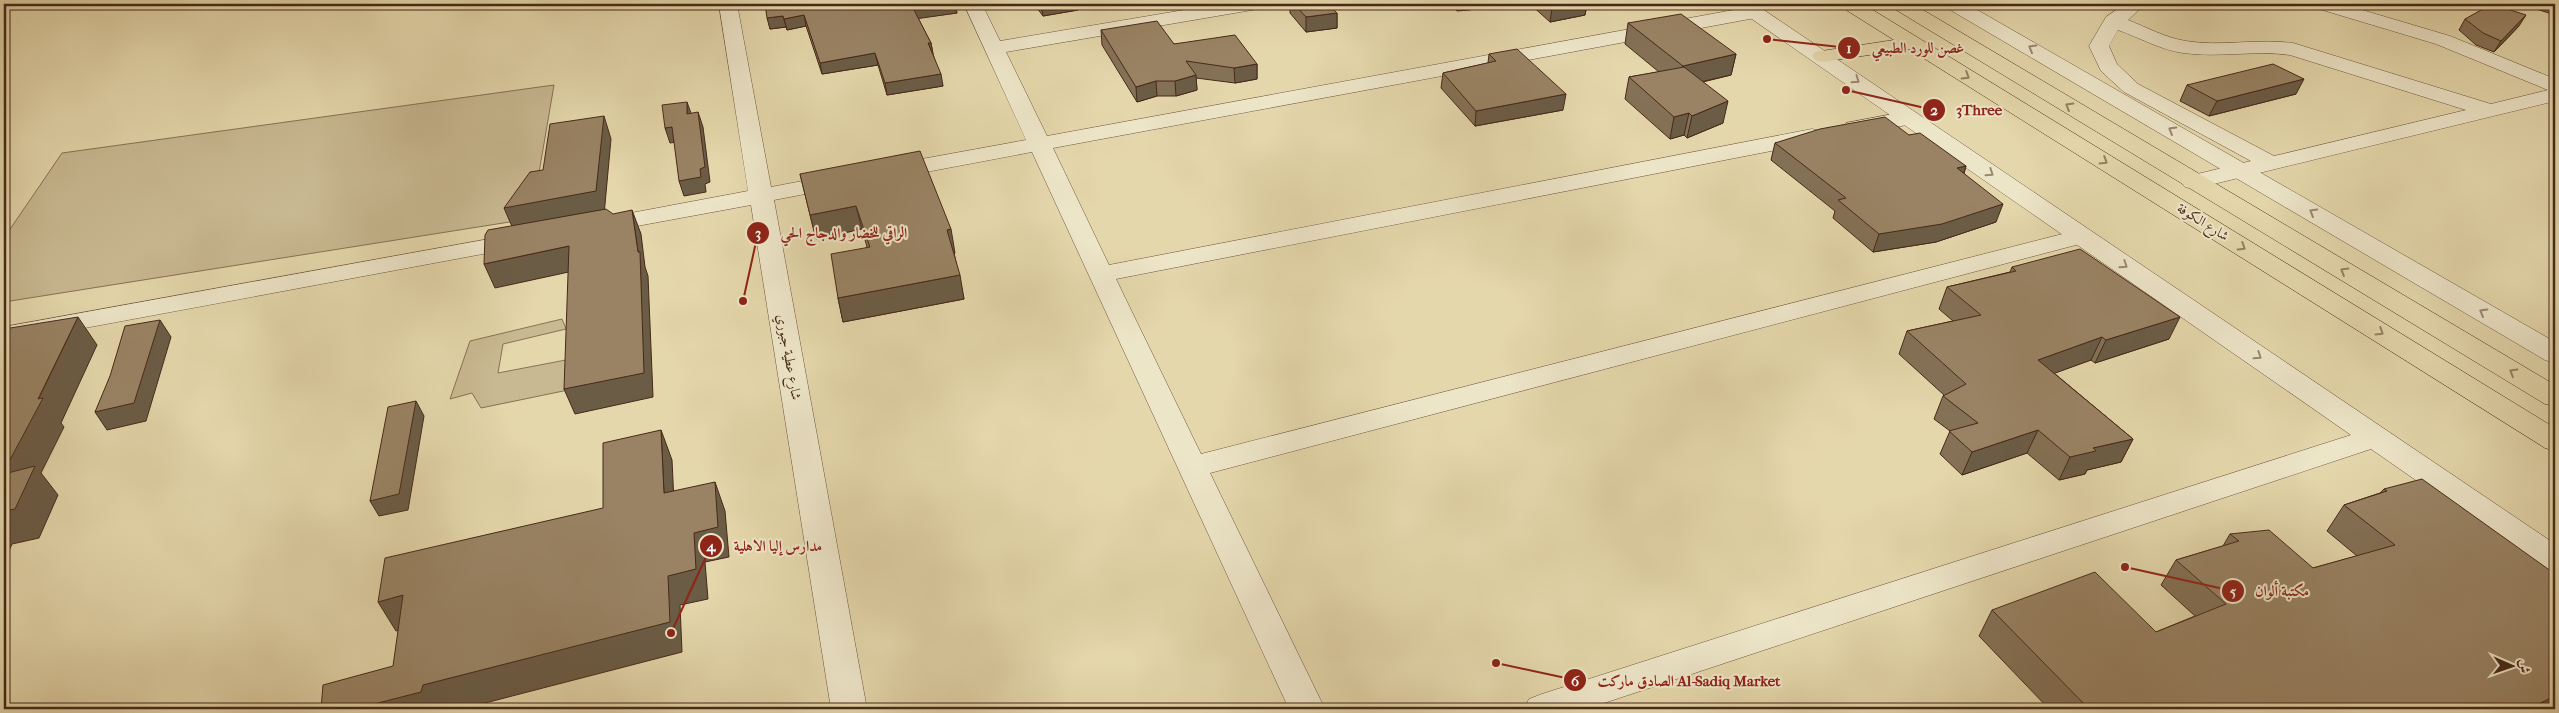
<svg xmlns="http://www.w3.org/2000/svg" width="2559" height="713" viewBox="0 0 2559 713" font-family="'IM FELL French Canon',Amiri,serif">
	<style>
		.green { fill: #c9b992; stroke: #887155 }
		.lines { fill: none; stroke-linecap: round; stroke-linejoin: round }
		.minor-casing { stroke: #6e543d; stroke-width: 1 }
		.tertiary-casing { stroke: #6e543d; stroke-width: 1 }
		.trunk-casing { stroke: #472918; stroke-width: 1 }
		.minor { fill: #ede5c8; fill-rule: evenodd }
		.tertiary { fill: #ede5c8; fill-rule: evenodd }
		.trunk { fill: #e4d7ab; fill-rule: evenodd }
		.wall { fill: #847156; stroke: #472918 }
		.shaded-wall { fill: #6b5c46; stroke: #472918 }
		.building { fill: #998364; stroke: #472918 }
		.oneway { stroke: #9a8770 }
		.oneway2 { stroke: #968062 }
		.labels { text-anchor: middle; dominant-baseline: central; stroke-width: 4; stroke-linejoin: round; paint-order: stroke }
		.street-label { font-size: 14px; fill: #472918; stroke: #ede5c8 }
		.leader { fill: none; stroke: #8f2418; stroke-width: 2 }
		.callout-dot { fill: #8f2418; stroke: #ede5c8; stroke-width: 2 }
		.mark-label { font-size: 15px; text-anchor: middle; font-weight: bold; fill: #fff }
		.callout-label { font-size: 15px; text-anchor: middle; font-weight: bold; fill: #8f2418; stroke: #ede5c8; stroke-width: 4; stroke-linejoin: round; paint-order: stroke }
	</style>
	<rect width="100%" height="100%" fill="#e4d7ab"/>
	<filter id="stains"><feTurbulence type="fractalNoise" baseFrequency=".004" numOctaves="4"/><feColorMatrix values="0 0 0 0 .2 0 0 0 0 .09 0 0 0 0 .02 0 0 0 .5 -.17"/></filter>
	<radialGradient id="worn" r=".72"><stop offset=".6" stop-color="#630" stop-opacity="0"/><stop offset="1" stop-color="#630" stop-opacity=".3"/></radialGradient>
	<g class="green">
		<polygon points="554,85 535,196 516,221 4,302 4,238 62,153"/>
		<polygon points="562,319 566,329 503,344 498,373 571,359 573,389 481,408 472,393 450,399 470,341"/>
	</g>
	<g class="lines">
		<g class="minor-casing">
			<g id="minor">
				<polygon points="719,4 737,4 771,187 839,174 847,176 851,181 847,186 774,200 867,709 831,709 751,205 599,233 590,231 587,226 590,221 599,219 748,191"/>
				<polygon points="964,4 982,4 1000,41 1220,4 1261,4 1259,8 1252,10 1006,52 1047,136 1755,6 1762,8 1765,12 1762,16 1755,18 1053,148 1109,265 1812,129 1820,131 1823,136 1820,141 1812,143 1116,279 1201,454 2082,229 2091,231 2094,236 2091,241 1210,473 1325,709 1289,709 1032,152 889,179 881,177 877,172 881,167 889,165 1026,140"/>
				<path d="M2125 4H2145L2128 20C2146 27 2166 38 2186 41 2221 47 2257 38 2293 43L2491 104 2548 90 2436 44 2316 8 2314 4H2342L2450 36 2555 79V101L2193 189 2185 187 2181 182 2185 177 2251 161 2124 92 2101 71 2089 46 2106 17ZM2118 30C2138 37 2161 50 2183 53 2219 58 2255 50 2290 55L2466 110 2274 156 2138 84 2117 64 2109 46Z"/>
				<polygon points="1909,111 1917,113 1920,118 1917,123 1854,135 1846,133 1843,128 1846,123"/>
				<polygon points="522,233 531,235 534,240 531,245 4,343 4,327"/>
			</g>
		</g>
		<g class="tertiary-casing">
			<g id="tertiary">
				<polygon points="1734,4 1755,4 2555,544 2555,572 2544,569 2371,449 1586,709 1524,709 1529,699 1542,694 2351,435 1736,8"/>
				<polygon points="1945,4 1967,4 2555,342 2555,363 2545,360 1947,8"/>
			</g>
		</g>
		<g class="trunk-casing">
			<g id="trunk">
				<polygon points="1841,4 1863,4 2555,428 2555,451 2545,448 1909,49 1822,62 1815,60 1812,56 1815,52 1894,40 1843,8"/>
				<polygon points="1891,4 1913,4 2555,385 2555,406 2545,404 1893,8"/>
			</g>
		</g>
		<use href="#minor" class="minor"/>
		<use href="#tertiary" class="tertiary"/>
		<use href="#trunk" class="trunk"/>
	</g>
	<g class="wall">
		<polygon points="762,4 955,4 957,13 918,18 931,43 933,54 943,86 887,95 878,65 822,74 806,26 787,30 786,27 770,29 766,9 764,9"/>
		<polygon points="1034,4 1077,4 1078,10 1043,16"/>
		<polygon points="1290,4 1328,4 1337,13 1337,28 1306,32 1290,13"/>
		<polygon points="1450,4 1498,4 1469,10 1457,11"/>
		<polygon points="1530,4 1587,4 1585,15 1550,22"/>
		<polygon points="2528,4 2555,4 2555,15 2527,6"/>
		<polygon points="2465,19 2519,26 2494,52 2476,45 2459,30"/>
		<polygon points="1628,23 1736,54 1731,75 1703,82 1723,123 1687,138 1684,135 1670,139 1625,99 1629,77 1659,72 1625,44"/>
		<polygon points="1101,30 1174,44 1257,64 1257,79 1235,83 1196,78 1197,90 1176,96 1157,96 1137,102 1102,45"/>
		<polygon points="1489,54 1563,110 1475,126 1441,88 1443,73 1488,63"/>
		<polygon points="2187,85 2296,94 2209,116 2180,101"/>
		<polygon points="1909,135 1966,166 1964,174 1996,222 1936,242 1873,252 1833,218 1835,211 1771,160 1775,143"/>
		<polygon points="800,174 955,253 954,253 964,299 843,322 838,298 867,247 862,229 816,239"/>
		<polygon points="2012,267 2169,339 2095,363 2091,360 2054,373 2133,439 2121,462 2087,470 2085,474 2059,480 2027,453 1962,475 1940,454 1950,431 1934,419 1943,396 1944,395 1899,354 1907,331 1953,321 1939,309 1947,287 2010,272"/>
		<polygon points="2384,489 2555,574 2555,709 2049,709 1979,636 1992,610 2156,632 2195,616 2161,585 2176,560 2223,546 2230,534 2313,568 2357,556 2327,531 2344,505 2380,493"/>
	</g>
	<g class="shaded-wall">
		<polygon points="762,4 765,4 766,9 764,9"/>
		<polygon points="941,4 955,4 957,13 915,19 913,8"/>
		<polygon points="1041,4 1077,4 1078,10 1043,16"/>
		<polygon points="1469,4 1498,4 1469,10"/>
		<polygon points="1573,4 1587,4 1585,15 1550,22 1552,8"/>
		<polygon points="1337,13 1337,28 1306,32 1306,17"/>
		<polygon points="804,15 806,26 787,30 784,19"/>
		<polygon points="2526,15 2519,26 2494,52 2501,41"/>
		<polygon points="783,16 786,27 770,29 767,18"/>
		<polygon points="928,43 931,43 933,54"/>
		<polygon points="875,53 878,65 822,74 820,63"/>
		<polygon points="1736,54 1731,75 1678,87 1683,66"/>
		<polygon points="1257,64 1257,79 1235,83 1234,68"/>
		<polygon points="941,74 943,86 887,95 885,83"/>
		<polygon points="1196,75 1197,90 1176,96 1175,81"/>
		<polygon points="2304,79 2296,94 2209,116 2217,101"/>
		<polygon points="1156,81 1157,96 1137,102 1136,87"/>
		<polygon points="1566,94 1563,110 1475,126 1476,111"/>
		<polygon points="1728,101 1723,123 1687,138 1692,116"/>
		<polygon points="687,102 692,116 687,114"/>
		<polygon points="698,112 703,127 710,182 705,184 706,192 684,196 679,181 700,169"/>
		<polygon points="1689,113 1684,135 1670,139 1674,117"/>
		<polygon points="604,116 611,139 604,215 514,231 504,208"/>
		<polygon points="672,127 677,142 670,143 665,128"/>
		<polygon points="1966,166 1960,184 1957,168"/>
		<polygon points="2003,204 1996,222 1936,242 1873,252 1879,234"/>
		<polygon points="856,206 862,229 816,239 810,215"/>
		<polygon points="632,210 641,234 645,267 648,276 653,397 575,414 564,389 638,252"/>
		<polygon points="951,229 955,253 951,254 947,230"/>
		<polygon points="569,246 578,270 495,288 484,264"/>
		<polygon points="960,275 964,299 843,322 838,298"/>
		<polygon points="78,317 97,345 61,423 64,427 41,473 58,495 39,538 12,544 4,562 4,471"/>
		<polygon points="2180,317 2169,339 2095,363 2106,340"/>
		<polygon points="160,320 171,337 146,421 107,430 95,412"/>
		<polygon points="2102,337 2091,360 2028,383 2038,360"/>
		<polygon points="416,401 424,416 408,510 379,516 370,501"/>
		<polygon points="661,430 672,460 675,523 664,493"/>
		<polygon points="2038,430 2027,453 1962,475 1972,452"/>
		<polygon points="2133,439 2121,462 2087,470 2085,474 2059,480 2070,457 2093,448"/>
		<polygon points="715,482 725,511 729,557 705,562 708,599 680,605 682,652 462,709 372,709 374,704 423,685 668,576 694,533"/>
		<polygon points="403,595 421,625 396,631 378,602"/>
		<polygon points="2555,696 2555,709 2528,709"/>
	</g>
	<g class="building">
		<polygon points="765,4 941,4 913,8 931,43 928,43 941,74 885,83 875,53 820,63 804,15 784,19 783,16 767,18"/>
		<polygon points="1294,4 1328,4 1337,13 1306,17"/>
		<polygon points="1548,4 1573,4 1552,8"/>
		<polygon points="2492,4 2526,15 2501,41 2483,33 2465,19"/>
		<polygon points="1681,14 1736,54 1683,66 1628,23"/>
		<polygon points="1157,21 1174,44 1235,35 1257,64 1234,68 1186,61 1196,75 1175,81 1156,81 1136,87 1101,30"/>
		<polygon points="1517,49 1566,94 1476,111 1443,73 1496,61 1489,54"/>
		<polygon points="2273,64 2304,79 2217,101 2187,85"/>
		<polygon points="1684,67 1728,101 1692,116 1689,113 1674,117 1629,77"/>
		<polygon points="687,102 687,114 698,112 705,167 700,169 701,177 679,181 672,127 665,128 662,105"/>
		<polygon points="604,116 596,191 504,208 530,172 543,170 550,124"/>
		<polygon points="1885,117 1909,135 1920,133 1966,166 1957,168 2003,204 1942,224 1879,234 1838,200 1846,198 1775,143 1820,129"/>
		<polygon points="920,151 951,229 947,230 960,275 838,298 831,254 870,247 856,206 810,215 800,174"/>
		<polygon points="606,209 613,214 632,210 638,252 640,252 644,373 564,389 569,246 484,264 485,235 488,230"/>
		<polygon points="2080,249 2180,317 2106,340 2102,337 2038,360 2133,439 2093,448 2096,451 2070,457 2038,430 1972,452 1949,431 1978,423 1943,396 1966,384 1907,331 1981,315 1947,287 2016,271 2012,267"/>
		<polygon points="78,317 38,399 43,398 4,471 4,329"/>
		<polygon points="160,320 134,403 95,412 110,376 125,326"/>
		<polygon points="416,401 399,494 370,501 388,407"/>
		<polygon points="661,430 664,493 715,482 718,527 694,533 696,569 668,576 670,622 423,685 421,692 374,704 372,709 321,709 323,685 393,666 403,595 378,602 385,558 603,508 603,443"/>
		<polygon points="35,466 15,509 4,511 4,474"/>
		<polygon points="2422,479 2555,574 2555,696 2528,709 2089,709 1992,610 2095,572 2156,632 2226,604 2176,560 2239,541 2230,534 2269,530 2313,568 2395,545 2344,505 2387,491 2384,489"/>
	</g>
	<defs><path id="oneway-chevron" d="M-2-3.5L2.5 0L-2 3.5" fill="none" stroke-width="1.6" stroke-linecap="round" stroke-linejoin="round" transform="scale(1.25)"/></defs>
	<g class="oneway">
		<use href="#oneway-chevron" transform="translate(2032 48) rotate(-150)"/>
		<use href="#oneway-chevron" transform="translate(1856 80) rotate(35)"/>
		<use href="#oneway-chevron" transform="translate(2172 130) rotate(-150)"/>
		<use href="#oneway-chevron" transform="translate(1990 173) rotate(34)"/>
		<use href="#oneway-chevron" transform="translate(2313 212) rotate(-150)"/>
		<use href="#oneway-chevron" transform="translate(2124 265) rotate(34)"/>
		<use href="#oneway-chevron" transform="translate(2483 312) rotate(-150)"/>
		<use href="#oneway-chevron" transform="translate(2258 356) rotate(34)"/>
	</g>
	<g class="oneway2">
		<use href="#oneway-chevron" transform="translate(1966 76) rotate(32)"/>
		<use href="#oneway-chevron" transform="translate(2069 106) rotate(-149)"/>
		<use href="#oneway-chevron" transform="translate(2104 161) rotate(32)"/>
		<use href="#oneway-chevron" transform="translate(2242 247) rotate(32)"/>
		<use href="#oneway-chevron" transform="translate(2344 271) rotate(-149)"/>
		<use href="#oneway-chevron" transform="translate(2380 332) rotate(32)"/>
		<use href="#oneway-chevron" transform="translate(2513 372) rotate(-149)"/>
	</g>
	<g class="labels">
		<g class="street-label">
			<text transform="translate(2203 222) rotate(32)">شارع الكوفة</text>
			<text transform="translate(789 357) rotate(80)">شارع عطية جبوري</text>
		</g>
	</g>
	<path class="leader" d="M1767 39L1849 48M1846 90L1934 110M743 301L758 233M671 633L711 546M2125 567L2233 591M1496 663L1575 680"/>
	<g class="callout-dot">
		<circle cx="1767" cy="39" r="5"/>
		<circle cx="1846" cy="90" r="5"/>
		<circle cx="743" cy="301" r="5"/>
		<circle cx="671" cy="633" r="5"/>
		<circle cx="2125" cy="567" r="5"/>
		<circle cx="1496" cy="663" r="5"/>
		<circle cx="1849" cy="48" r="12"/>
		<circle cx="1934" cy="110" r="12"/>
		<circle cx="758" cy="233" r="12"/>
		<circle cx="711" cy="546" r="12"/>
		<circle cx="2233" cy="591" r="12"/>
		<circle cx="1575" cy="680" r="12"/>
	</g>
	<g class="mark-label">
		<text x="1849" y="53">1</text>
		<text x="1934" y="115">2</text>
		<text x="758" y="238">3</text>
		<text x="711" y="551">4</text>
		<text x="2233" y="596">5</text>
		<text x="1575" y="686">6</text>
	</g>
	<g class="callout-label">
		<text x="1918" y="53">غصن للورد الطبيعي</text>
		<text x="1979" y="115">3Three</text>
		<text x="844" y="238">الراقي للخضار والدجاج الحي</text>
		<text x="778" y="551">مدارس إليا الاهلية</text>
		<text x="2282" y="596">مكتبة ألوان</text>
		<text x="1689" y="686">الصادق ماركت Al-Sadiq Market</text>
	</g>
	<rect width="2559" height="713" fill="none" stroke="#e4d7ab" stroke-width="20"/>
	<rect x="5" y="5" width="2549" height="703" fill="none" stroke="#472918" stroke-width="2.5"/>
	<rect x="10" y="10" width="2539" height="693" fill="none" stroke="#472918"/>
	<g transform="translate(2512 666) rotate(92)" stroke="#ede5c8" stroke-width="4" paint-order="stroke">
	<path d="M0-4L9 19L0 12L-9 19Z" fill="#472918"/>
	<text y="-8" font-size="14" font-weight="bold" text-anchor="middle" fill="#472918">ش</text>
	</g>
	<rect width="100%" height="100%" filter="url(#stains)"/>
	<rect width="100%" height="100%" fill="url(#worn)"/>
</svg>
